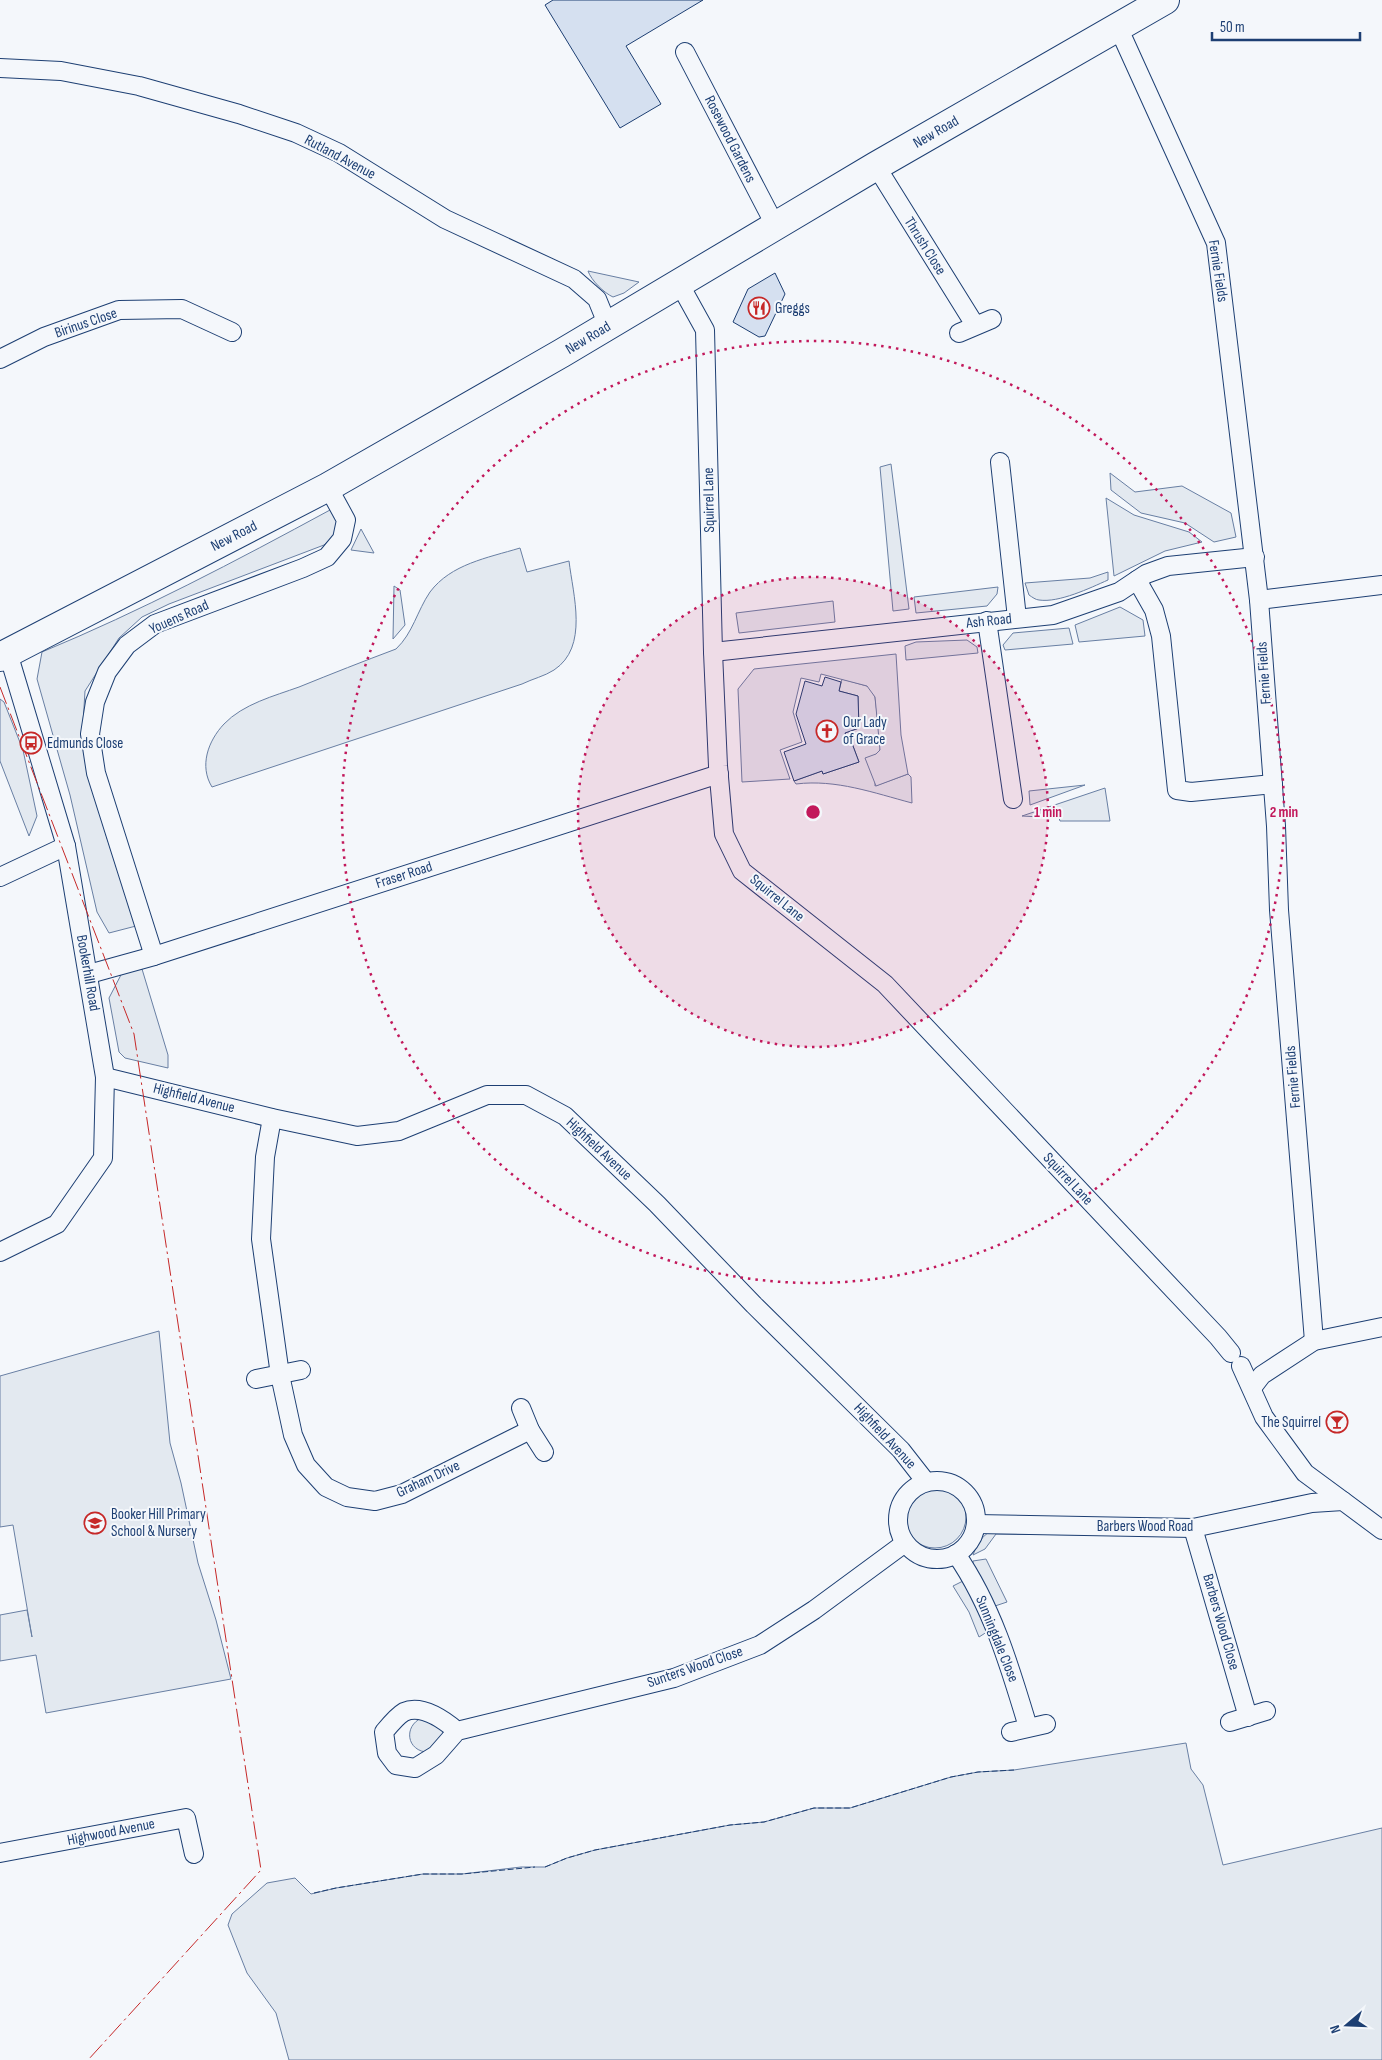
<svg xmlns="http://www.w3.org/2000/svg" width="1382" height="2060" viewBox="0 0 1382 2060" font-family="'Sofia Sans Condensed',sans-serif">
	<style>
		.green { fill: #e3e9f0; stroke: #687fa3 }
		.parking { fill: #e3e8f0; stroke: #687fa3 }
		.building { fill: #d5e0f0; stroke: #1d3f73 }
		.lines { fill: none; stroke-linecap: round; stroke-linejoin: round }
		.minor-casing { stroke: #1d3f73; stroke-width: 20 }
		.trunk-casing { stroke: #1d3f73; stroke-width: 30 }
		.minor { stroke: #f4f7fb; stroke-width: 18 }
		.trunk { stroke: #f4f7fb; stroke-width: 28 }
		.fence { stroke: #1d3f73; stroke-width: 1; stroke-dasharray: 6 2.5; stroke-linecap: butt }
		.power { stroke: #c62828; stroke-width: 1; stroke-dasharray: 18 4 2.5 4; stroke-linecap: butt }
		.ring { fill: none; stroke: #c2185b; stroke-width: 2.5; stroke-dasharray: 2.5 5 }
		.labels { text-anchor: middle; dominant-baseline: central; stroke-width: 4; stroke-linejoin: round; paint-order: stroke }
		.street-label { font-size: 15px; fill: #1d3f73; stroke: #f4f7fb }
		.poi-label { font-size: 15px; fill: #1d3f73; stroke: #f4f7fb; text-anchor: start }
		.centre { fill: #c2185b; stroke: #f4f7fb; stroke-width: 2.5 }
		.ring-label { font-size: 15px; text-anchor: middle; font-weight: bold; fill: #c2185b; stroke: #f4f7fb; stroke-width: 4; stroke-linejoin: round; paint-order: stroke }
	</style>
	<rect width="100%" height="100%" fill="#f4f7fb"/>
	<g class="green">
		<path d="M588 271 639 282 624 293 613 297C604 293 591 280 588 271Z"/>
		<polygon points="891,464 909,609 893,611 880,467"/>
		<polygon points="1110,473 1135,492 1182,486 1231,513 1236,537 1214,542 1185,523 1141,513 1111,490"/>
		<polygon points="1106,498 1134,515 1189,532 1202,542 1165,551 1114,576"/>
		<path d="M330 510 336 515 340 526 338 532 324 545 169 604 142 617 119 638 85 691 83 724 85 757 107 838 136 926 109 933 97 912 70 795 37 679 42 652C141 611 236 561 330 510Z"/>
		<polygon points="361,529 374,553 351,550"/>
		<path d="M520 548 527 572 569 561C573 595 589 647 554 670 545 676 532 679 522 684L212 787C199 766 208 741 224 724 243 704 274 696 299 687 331 674 364 661 396 649 413 633 417 611 430 592 451 564 487 558 520 548Z"/>
		<path d="M1108 572V580C1090 588 1059 603 1039 600 1036 600 1032 597 1029 595L1025 583 1090 578Z"/>
		<polygon points="394,586 400,590 405,625 393,639"/>
		<polygon points="998,587 997,594 987,606 916,613 914,597"/>
		<polygon points="833,601 835,622 739,633 736,613"/>
		<polygon points="1120,607 1143,620 1145,636 1079,642 1075,625"/>
		<polygon points="1069,628 1073,644 1005,650 1003,645 1013,633"/>
		<polygon points="967,640 977,647 978,653 906,660 905,646 916,642"/>
		<path d="M842 679 867 686 871 689 875 697 881 745 880 750 876 754 875 786 908 774 911 777 912 803C874 793 836 779 796 784L794 781 822 771 823 774 859 762 850 738 847 739 845 733 859 728 858 696 839 691Z"/>
		<polygon points="0,699 4,702 23,750 37,816 29,836 0,761"/>
		<polygon points="1085,785 1030,805 1029,791"/>
		<polygon points="1105,788 1110,821 1060,821 1059,818 1022,816"/>
		<polygon points="142,969 168,1055 168,1068 125,1058 119,1052 109,998 123,971"/>
		<polygon points="159,1331 170,1443 181,1483 198,1563 216,1620 231,1679 46,1713 36,1655 0,1661 0,1615 27,1610 32,1637 13,1525 0,1527 0,1376"/>
		<circle cx="935" cy="1517" r="31"/>
		<path d="M992 1530 1098 1535 996 1534 985 1549 973 1555C977 1544 982 1536 992 1530Z"/>
		<polygon points="986,1559 1007,1602 995,1606 973,1566 973,1561"/>
		<polygon points="965,1580 990,1630 979,1637 969,1612 953,1586"/>
		<path d="M425 1717 443 1730 442 1741 425 1752C404 1748 405 1722 425 1717Z"/>
		<polygon points="1186,1743 1191,1769 1203,1785 1223,1865 1382,1828 1382,2060 289,2060 276,2013 247,1973 228,1925 232,1914 267,1883 295,1878 311,1894 336,1888 423,1874 462,1874 521,1867 545,1867 567,1858 595,1850 730,1825 764,1822 814,1808 850,1808 951,1777 978,1772 1014,1770"/>
	</g>
	<polygon class="parking" points="896,654 901,735 908,774 876,786 865,758 876,754 880,750 875,697 867,686 821,674 819,682 801,678 793,712 802,742 780,750 790,779 742,782 738,689 754,669"/>
	<g class="building">
		<polygon points="553,0 703,0 626,46 661,104 620,128 545,5"/>
		<polygon points="775,273 785,294 765,336 759,337 733,322 748,289"/>
		<polygon points="825,677 841,682 839,691 858,696 859,728 845,733 847,739 850,738 859,762 823,774 822,771 794,781 784,752 806,744 796,714 805,681 822,686"/>
	</g>
	<g class="lines">
		<g class="minor-casing">
			<g id="minor">
				<polyline points="1118,27 1216,243 1259,600 1276,826 1279,910 1314,1341"/>
				<polyline points="685,52 776,227"/>
				<polyline points="0,68 61,71 139,86 239,114 296,133 339,153 445,219 574,279 597,299 608,326"/>
				<polyline points="876,166 975,325"/>
				<polyline points="679,283 705,330 713,652 718,766 724,834 742,871 885,984 1218,1337 1231,1353"/>
				<polyline points="959,333 992,319"/>
				<polyline points="0,359 44,337 119,310 182,309 232,332"/>
				<polyline points="1000,462 1017,618"/>
				<polyline points="1137,580 1154,610 1161,636 1177,790 1191,792 1273,784"/>
				<polyline points="1259,600 1382,585"/>
				<polyline points="987,621 1013,799"/>
				<polyline points="713,652 1053,615 1119,592 1146,574 1168,566 1255,557"/>
				<polyline points="0,877 66,846"/>
				<polyline points="154,956 96,773 90,734 95,702 107,672 127,645 155,624 303,568 327,557 342,539 346,520 328,487"/>
				<polyline points="89,974 154,956 719,774"/>
				<polyline points="105,1077 272,1118 357,1136 399,1131 487,1095 526,1095 565,1116 657,1204 754,1305 901,1450 926,1482"/>
				<polyline points="272,1118 265,1157 261,1239 280,1375 293,1435 306,1465 326,1487 347,1497 375,1501 402,1494 530,1430"/>
				<polyline points="0,1252 57,1224 103,1158 105,1077 66,846 8,653"/>
				<polyline points="1241,1366 1264,1417 1305,1473 1343,1501"/>
				<polyline points="256,1379 301,1370"/>
				<polyline points="1252,1388 1262,1375 1314,1341 1382,1327"/>
				<polyline points="521,1408 530,1430 544,1452"/>
				<circle cx="937" cy="1520" r="39"/>
				<polyline points="976,1524 1193,1528 1312,1503 1343,1501 1382,1530"/>
				<polyline points="1193,1528 1248,1717"/>
				<path d="M956 1554C992 1606 1010 1667 1028 1727"/>
				<polyline points="1230,1722 1266,1711"/>
				<path d="M457 1731C444 1720 422 1704 404 1712 397 1716 389 1726 384 1732L387 1753 396 1765 415 1768 436 1755 457 1731 674 1678 760 1645 814 1610 905 1543"/>
				<polyline points="1011,1732 1046,1724"/>
				<polyline points="0,1853 186,1818 194,1854"/>
			</g>
		</g>
		<g class="trunk-casing">
			<polyline id="trunk" points="0,657 328,487 562,353 876,166 1165,0"/>
		</g>
		<use href="#minor" class="minor"/>
		<use href="#trunk" class="trunk"/>
		<g class="fence">
			<polyline points="545,1867 567,1858 595,1850 730,1825 764,1822 814,1808 850,1808 951,1777 978,1772 1014,1770"/>
			<polyline points="314,1893 336,1888 423,1874 462,1874 535,1867"/>
		</g>
		<polyline class="power" points="0,687 134,1034 261,1870 88,2060"/>
	</g>
	<circle cx="813" cy="812" r="235" fill="#c2185b" fill-opacity=".12"/>
	<g class="ring">
		<circle cx="813" cy="812" r="235"/>
		<circle cx="813" cy="812" r="471"/>
	</g>
	<defs>
		<g id="restaurant-ring" transform="scale(1.125)"><circle r="9.5" fill="#f4f7fb" stroke="#c62828" stroke-width="1.5"/><path d="M-5-6h1v4h1v-4h1v4h1v-4h1v5L-1.5 .5V6h-2V.5L-5-1ZM5-6V6H3V1.5H1.5Q1.5-4 5-6Z" fill="#c62828"/></g>
		<g id="church-ring" transform="scale(1.125)"><circle r="9.5" fill="#f4f7fb" stroke="#c62828" stroke-width="1.5"/><path d="M-1.2-6h2.4v3.5h3.3v2.4h-3.3V6h-2.4V-.1h-3.3v-2.4h3.3Z" fill="#c62828"/></g>
		<g id="bus-ring" transform="scale(1.125)"><circle r="9.5" fill="#f4f7fb" stroke="#c62828" stroke-width="1.5"/><path d="M-5-6H5V4H4V6H2V4H-2V6H-4V4H-5ZM-3.5-4V0h7V-4ZM-3.5 1.2v1.5H-2V1.2ZM2 1.2v1.5H3.5V1.2Z" fill="#c62828"/></g>
		<g id="bar-ring" transform="scale(1.125)"><circle r="9.5" fill="#f4f7fb" stroke="#c62828" stroke-width="1.5"/><path d="M-6-5H6L.8 .8V4.5H3.5V6h-7V4.5H-.8V.8Z" fill="#c62828"/></g>
		<g id="school-ring" transform="scale(1.125)"><circle r="9.5" fill="#f4f7fb" stroke="#c62828" stroke-width="1.5"/><path d="M0-5L7-2L0 1L-7-2ZM-4 1L0 2.5L4 1V4Q0 6-4 4Z" fill="#c62828"/></g>
	</defs>
	<g fill-rule="evenodd">
		<use href="#restaurant-ring" x="759" y="308"/>
		<use href="#church-ring" x="827" y="731"/>
		<use href="#bus-ring" x="31" y="743"/>
		<use href="#bar-ring" x="1337" y="1422"/>
		<use href="#school-ring" x="95" y="1523"/>
	</g>
	<g class="labels">
		<g class="street-label">
			<text transform="translate(936 132) rotate(-30)">New Road</text>
			<text transform="translate(730 139) rotate(63)">Rosewood Gardens</text>
			<text transform="translate(340 157) rotate(28)">Rutland Avenue</text>
			<text transform="translate(925 246) rotate(58)">Thrush Close</text>
			<text transform="translate(1218 271) rotate(81)">Fernie Fields</text>
			<text transform="translate(86 323) rotate(-19)">Birinus Close</text>
			<text transform="translate(588 338) rotate(-31)">New Road</text>
			<text transform="translate(709 500) rotate(-91)">Squirrel Lane</text>
			<text transform="translate(234 536) rotate(-27)">New Road</text>
			<text transform="translate(179 617) rotate(-24)">Youens Road</text>
			<text transform="translate(989 621) rotate(-6)">Ash Road</text>
			<text transform="translate(1264 673) rotate(-94)">Fernie Fields</text>
			<text transform="translate(404 875) rotate(-18)">Fraser Road</text>
			<text transform="translate(777 898) rotate(39)">Squirrel Lane</text>
			<text transform="translate(88 973) rotate(80)">Bookerhill Road</text>
			<text transform="translate(1293 1077) rotate(-95)">Fernie Fields</text>
			<text transform="translate(194 1098) rotate(14)">Highfield Avenue</text>
			<text transform="translate(599 1149) rotate(43)">Highfield Avenue</text>
			<text transform="translate(1068 1179) rotate(47)">Squirrel Lane</text>
			<text transform="translate(885 1436) rotate(47)">Highfield Avenue</text>
			<text transform="translate(428 1479) rotate(-25)">Graham Drive</text>
			<text x="1145" y="1526">Barbers Wood Road</text>
			<text transform="translate(1221 1622) rotate(74)">Barbers Wood Close</text>
			<text transform="translate(997 1639) rotate(68)">Sunningdale Close</text>
			<text transform="translate(695 1667) rotate(-19)">Sunters Wood Close</text>
			<text transform="translate(111 1832) rotate(-11)">Highwood Avenue</text>
		</g>
		<g class="poi-label">
			<text x="775" y="308">Greggs</text>
			<text x="843" y="722">Our Lady<tspan x="843" dy="17">of Grace</tspan></text>
			<text x="47" y="743">Edmunds Close</text>
			<text x="1321" y="1422" text-anchor="end">The Squirrel</text>
			<text x="111" y="1514">Booker Hill Primary<tspan x="111" dy="17">School &amp; Nursery</tspan></text>
		</g>
	</g>
	<circle cx="813" cy="812" r="8" class="centre"/>
	<g class="ring-label">
		<text x="1048" y="817">1 min</text>
		<text x="1284" y="817">2 min</text>
	</g>
	<g transform="translate(1347 2025) rotate(251)" stroke="#f4f7fb" stroke-width="4" paint-order="stroke">
	<path d="M0-4L9 19L0 12L-9 19Z" fill="#1d3f73"/>
	<text y="-8" font-size="14" font-weight="bold" text-anchor="middle" fill="#1d3f73">N</text>
	</g>
	<path d="M1212 32v8h148v-8" fill="none" stroke="#1d3f73" stroke-width="2.5"/>
	<text x="1220" y="32" font-size="15" fill="#1d3f73" stroke="#f4f7fb" stroke-width="4" paint-order="stroke">50 m</text>
</svg>
